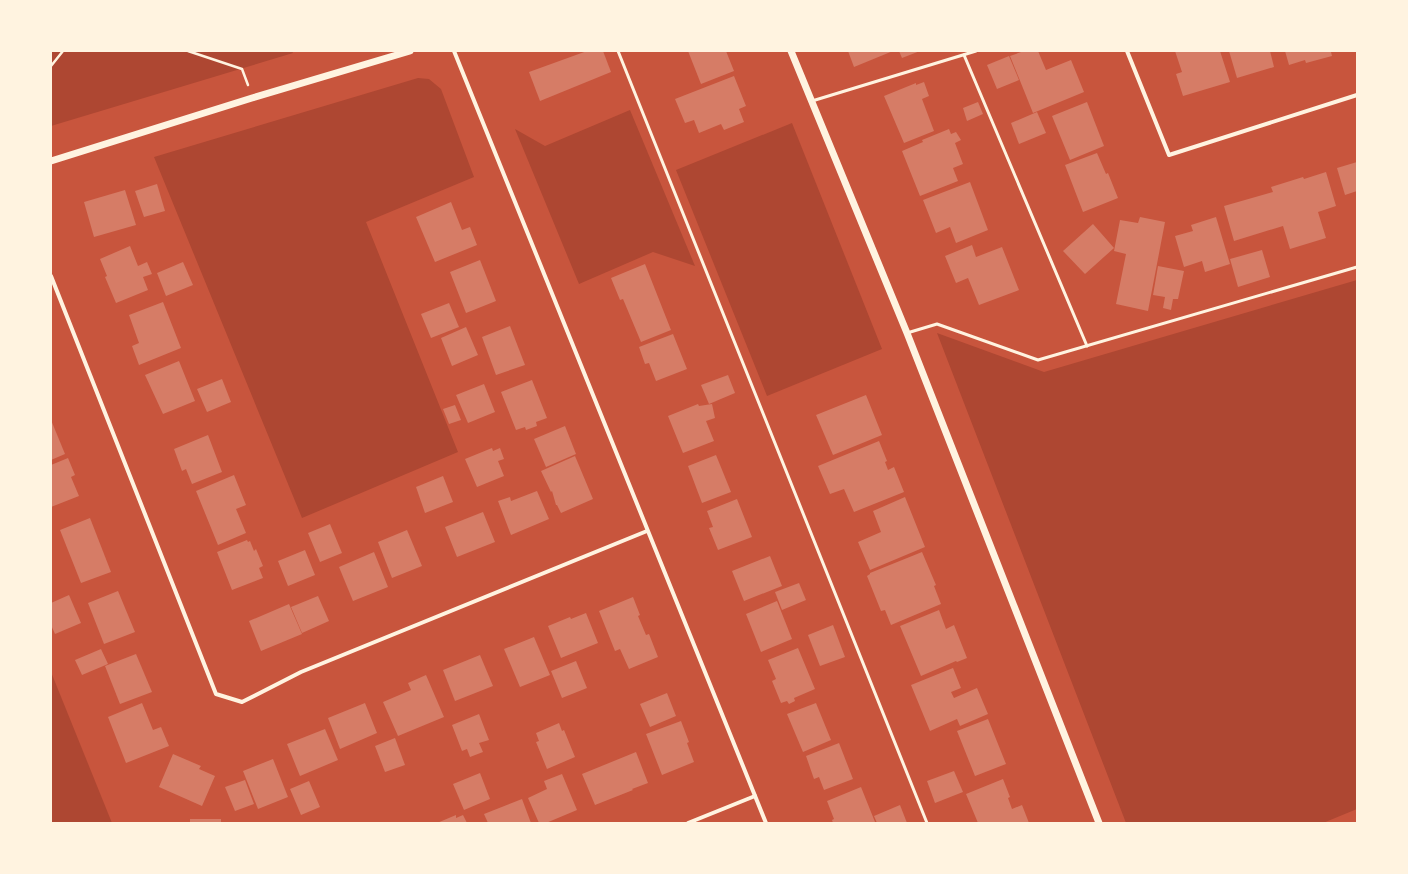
<svg xmlns="http://www.w3.org/2000/svg" width="1408" height="874" viewBox="0 0 1408 874" font-family="'Open Sans',sans-serif">
	<style>
		.green { fill: #ae4732 }
		.building { fill: #d67c66 }
		.lines { fill: none; stroke-linecap: round; stroke-linejoin: round }
		.path { stroke: #fff3e0; stroke-width: 2.5 }
		.service { stroke: #fff3e0; stroke-width: 3 }
		.minor { stroke: #fff3e0; stroke-width: 4 }
		.tertiary { stroke: #fff3e0; stroke-width: 7 }
	</style>
	<rect width="100%" height="100%" fill="#c8553d"/>
	<g class="green">
		<polygon points="51,51 292,51 293,53 51,126"/>
		<polygon points="418,78 429,79 441,89 474,177 366,222 458,452 302,518 154,157"/>
		<polygon points="630,110 695,266 653,252 579,284 515,129 545,146"/>
		<polygon points="792,123 882,349 767,396 676,170"/>
		<polygon points="1357,280 1357,809 1323,823 1126,823 937,333 1044,372"/>
		<polygon points="51,672 112,823 51,823"/>
	</g>
	<g class="building">
		<polygon points="587,51 603,51 611,72 540,101 529,72"/>
		<polygon points="688,51 726,51 734,71 701,84"/>
		<polygon points="848,51 893,51 854,67"/>
		<polygon points="899,51 920,51 902,58"/>
		<polygon points="1024,51 1038,51 1046,70 1071,60 1084,92 1033,113 1010,56"/>
		<polygon points="1175,51 1220,51 1230,82 1183,96 1176,74 1182,72"/>
		<polygon points="1229,51 1270,51 1274,67 1237,78"/>
		<polygon points="1285,51 1334,51 1331,52 1332,56 1306,63 1305,60 1289,65"/>
		<polygon points="1009,56 1019,80 997,89 987,65"/>
		<polygon points="734,76 746,106 739,109 744,122 724,130 721,124 699,133 694,120 685,123 675,99"/>
		<polygon points="924,82 929,96 922,99 934,131 904,143 884,96 916,83 916,85"/>
		<polygon points="978,102 983,114 967,121 963,108"/>
		<polygon points="1087,102 1104,146 1070,160 1052,116"/>
		<polygon points="1037,112 1046,133 1019,144 1011,123"/>
		<polygon points="949,129 951,134 956,132 961,140 955,143 963,164 953,168 958,181 920,196 902,151 923,142 922,140"/>
		<polygon points="1097,153 1106,174 1108,173 1118,198 1083,212 1065,165"/>
		<polygon points="1357,162 1357,191 1345,195 1337,168"/>
		<polygon points="1326,172 1336,206 1318,212 1326,238 1290,249 1283,226 1234,241 1224,206 1273,192 1271,187 1303,177 1304,179"/>
		<polygon points="970,182 988,230 956,243 950,227 936,233 923,200"/>
		<polygon points="157,184 165,211 144,217 135,191"/>
		<polygon points="125,190 136,225 94,237 84,202"/>
		<polygon points="451,202 462,230 470,227 477,245 435,262 416,217"/>
		<polygon points="1140,217 1165,222 1148,311 1116,304 1126,254 1114,251 1120,220 1138,223"/>
		<polygon points="1216,217 1230,264 1205,272 1202,261 1184,267 1175,236 1193,231 1191,225"/>
		<polygon points="1093,224 1114,248 1085,274 1063,251"/>
		<polygon points="972,245 976,257 1002,247 1019,290 979,305 968,278 956,283 945,256"/>
		<polygon points="130,246 138,266 147,262 152,274 143,277 148,290 116,303 105,277 107,276 100,259"/>
		<polygon points="1262,250 1270,277 1238,287 1230,259"/>
		<polygon points="480,260 496,301 466,313 450,272"/>
		<polygon points="183,262 193,285 166,296 157,273"/>
		<polygon points="645,264 671,330 641,342 623,299 620,300 611,278"/>
		<polygon points="1158,266 1184,271 1178,299 1173,299 1171,310 1163,308 1165,297 1153,295"/>
		<polygon points="163,302 181,348 139,365 132,346 139,343 129,315"/>
		<polygon points="449,303 459,327 431,338 421,314"/>
		<polygon points="510,326 525,365 496,375 482,337"/>
		<polygon points="466,327 478,355 452,366 441,338"/>
		<polygon points="673,334 687,369 656,381 649,363 645,364 639,347"/>
		<polygon points="179,361 195,401 163,414 145,375"/>
		<polygon points="728,375 735,393 709,404 701,385"/>
		<polygon points="222,379 231,402 207,412 197,389"/>
		<polygon points="532,380 547,418 536,422 537,426 526,430 525,427 516,430 501,392"/>
		<polygon points="484,384 495,412 468,423 456,395"/>
		<polygon points="866,395 882,435 833,455 816,415"/>
		<polygon points="698,404 699,406 712,404 715,418 706,421 714,441 683,453 668,416"/>
		<polygon points="455,405 461,420 449,424 443,409"/>
		<polygon points="51,420 65,454 51,460"/>
		<polygon points="565,426 576,454 546,467 534,439"/>
		<polygon points="208,435 222,472 192,484 186,469 182,471 174,449"/>
		<polygon points="879,441 887,461 885,462 888,470 894,467 904,492 854,512 844,489 830,494 818,466"/>
		<polygon points="492,448 493,451 500,448 504,459 498,461 504,476 477,487 465,459"/>
		<polygon points="716,455 731,492 702,503 688,466"/>
		<polygon points="575,456 593,499 561,513 557,505 556,505 552,491 551,492 541,471"/>
		<polygon points="68,458 75,475 71,477 79,496 51,507 51,465"/>
		<polygon points="234,475 246,505 236,509 246,533 218,545 196,491"/>
		<polygon points="443,476 453,502 425,513 416,487"/>
		<polygon points="537,491 549,519 511,535 498,501 510,497 511,501"/>
		<polygon points="905,497 925,547 870,570 858,542 881,532 873,511"/>
		<polygon points="737,499 752,537 718,550 709,528 713,527 707,511"/>
		<polygon points="483,512 495,542 457,557 445,527"/>
		<polygon points="90,518 111,572 81,583 60,530"/>
		<polygon points="330,524 342,553 320,562 308,533"/>
		<polygon points="407,530 422,566 392,578 378,542"/>
		<polygon points="247,540 248,542 250,541 254,551 256,549 263,566 259,568 263,578 232,590 217,552"/>
		<polygon points="305,550 315,575 288,586 278,561"/>
		<polygon points="374,552 388,587 353,601 339,567"/>
		<polygon points="922,552 936,585 934,586 941,604 891,625 885,610 881,611 867,576 870,574 870,573"/>
		<polygon points="770,556 782,586 744,601 732,571"/>
		<polygon points="799,583 806,600 782,610 775,592"/>
		<polygon points="118,591 135,632 104,644 88,603"/>
		<polygon points="69,595 81,623 55,634 51,625 51,603"/>
		<polygon points="318,596 329,621 302,633 291,607"/>
		<polygon points="633,597 640,615 638,616 646,635 649,634 658,657 629,669 620,649 615,651 599,611"/>
		<polygon points="777,601 792,639 761,652 746,614"/>
		<polygon points="289,604 302,634 261,651 249,621"/>
		<polygon points="939,610 946,629 954,625 967,658 957,662 956,661 921,676 900,626"/>
		<polygon points="586,613 598,643 561,658 548,626 570,617 571,619"/>
		<polygon points="833,625 845,657 820,666 808,635"/>
		<polygon points="534,637 550,675 520,687 504,649"/>
		<polygon points="798,648 815,689 794,698 795,701 789,704 787,701 781,703 772,681 776,679 768,660"/>
		<polygon points="101,649 108,664 82,675 75,660"/>
		<polygon points="136,654 152,692 120,704 105,666"/>
		<polygon points="480,655 493,686 455,701 443,670"/>
		<polygon points="576,661 587,688 562,698 551,671"/>
		<polygon points="953,668 961,688 951,692 954,698 977,688 988,714 960,726 957,719 930,731 911,685"/>
		<polygon points="426,675 444,717 398,736 383,702 411,690 408,683"/>
		<polygon points="667,693 676,716 650,727 640,704"/>
		<polygon points="142,703 153,730 161,727 169,746 126,763 108,717"/>
		<polygon points="365,703 377,733 340,749 328,718"/>
		<polygon points="816,703 831,740 803,752 787,714"/>
		<polygon points="479,714 489,740 479,743 483,752 470,757 467,749 462,751 452,725"/>
		<polygon points="988,719 1006,764 975,776 957,731"/>
		<polygon points="681,721 689,742 687,743 694,762 662,775 646,734"/>
		<polygon points="559,723 562,731 564,730 575,757 547,769 536,742 539,741 536,733"/>
		<polygon points="325,729 338,760 300,776 287,744"/>
		<polygon points="395,738 405,765 385,772 375,746"/>
		<polygon points="839,743 853,779 824,790 819,777 814,779 806,756"/>
		<polygon points="636,752 648,783 632,789 633,790 595,805 582,774"/>
		<polygon points="173,754 201,766 199,769 215,776 202,806 159,787"/>
		<polygon points="273,759 288,797 258,809 243,771"/>
		<polygon points="954,771 963,792 935,803 927,781"/>
		<polygon points="480,773 490,799 464,810 453,784"/>
		<polygon points="562,774 577,810 546,823 539,823 528,798 547,789 544,781"/>
		<polygon points="1003,779 1010,797 1008,798 1012,809 1022,805 1029,823 978,823 966,794"/>
		<polygon points="245,780 254,804 235,811 225,787"/>
		<polygon points="309,781 320,807 301,815 290,789"/>
		<polygon points="861,787 875,822 872,823 833,823 832,820 834,819 827,801"/>
		<polygon points="522,799 531,823 488,823 484,814"/>
		<polygon points="900,805 907,823 877,823 874,816"/>
		<polygon points="456,815 456,818 463,815 467,823 437,823"/>
		<rect x="190" y="819" width="31" height="4"/>
	</g>
	<g class="lines">
		<g class="path">
			<polyline points="188,51 242,69 248,85"/>
			<polyline points="51,66 63,51"/>
		</g>
		<g class="service">
			<polyline points="618,51 927,823"/>
			<polyline points="964,55 1087,346"/>
			<polyline points="812,101 976,51"/>
			<polyline points="907,333 937,324 1038,360 1357,267"/>
		</g>
		<g class="minor">
			<polyline points="454,51 766,823"/>
			<polyline points="1127,51 1169,155 1357,95"/>
			<polyline points="51,276 216,694 242,702 301,672 647,531"/>
			<polyline points="688,823 755,796"/>
		</g>
		<g class="tertiary">
			<polyline points="791,51 907,333 1099,823"/>
			<polyline points="51,161 252,98 410,51"/>
		</g>
	</g>
	<rect width="1408" height="874" fill="none" stroke="#fff3e0" stroke-width="104"/>
</svg>
